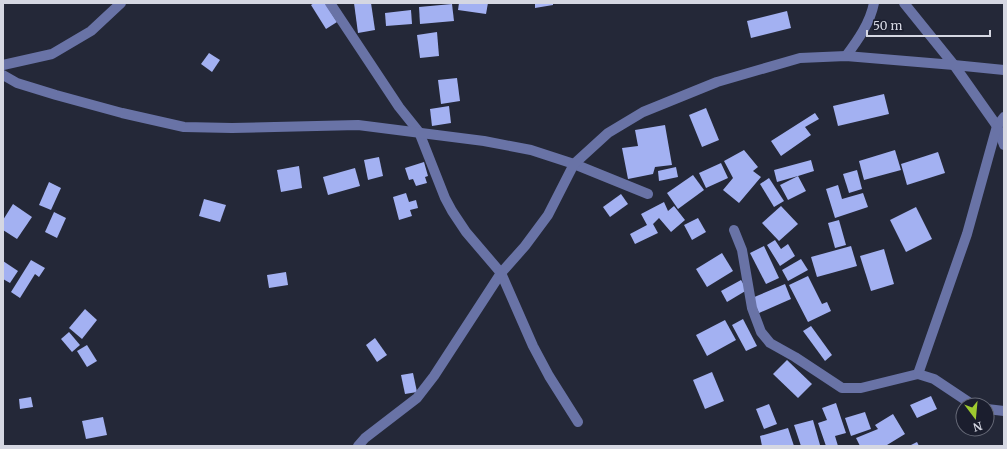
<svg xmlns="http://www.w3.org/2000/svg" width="1007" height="449" viewBox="0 0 1007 449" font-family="Merriweather,serif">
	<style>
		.building { fill: #a3b1f2 }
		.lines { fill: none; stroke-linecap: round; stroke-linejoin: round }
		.minor { stroke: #6973a6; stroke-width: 10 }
	</style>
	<rect width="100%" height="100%" fill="#242838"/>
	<g class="building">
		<polygon points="314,3 325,3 337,22 326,29 311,5"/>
		<polygon points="354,3 371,3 375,30 358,33"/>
		<polygon points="459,3 488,3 486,14 458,10"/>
		<polygon points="535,3 553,3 553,5 535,8"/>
		<polygon points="452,4 454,21 420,24 419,7"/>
		<polygon points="411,10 412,24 386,26 385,13"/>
		<polygon points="787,11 791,28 751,38 747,21"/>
		<polygon points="437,32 439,56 420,58 417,35"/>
		<polygon points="209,53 220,60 212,72 201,64"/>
		<polygon points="457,78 460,101 441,104 438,80"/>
		<polygon points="884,94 889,114 838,126 833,106"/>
		<polygon points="449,106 451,123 432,126 430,109"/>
		<polygon points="706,108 719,140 702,147 689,115"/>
		<polygon points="815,113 819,119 805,127 811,135 781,156 771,141"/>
		<polygon points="665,125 672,165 655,167 653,174 628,179 622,148 638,146 635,130"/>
		<polygon points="744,150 758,167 753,171 761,177 739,203 723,190 733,178 724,161"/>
		<polygon points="895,150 901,170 864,180 859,161"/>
		<polygon points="938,152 945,173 907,185 901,164"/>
		<polygon points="379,157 383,176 368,180 364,160"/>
		<polygon points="811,160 814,171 798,176 806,191 788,200 780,185 798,176 777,182 774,170"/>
		<polygon points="424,162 428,176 425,177 427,183 416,186 413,179 409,180 405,168"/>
		<polygon points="721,163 728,178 706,188 699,173"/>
		<polygon points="299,166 302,188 281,192 277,170"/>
		<polygon points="676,167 678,177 659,181 658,171"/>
		<polygon points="355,168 360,186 328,195 323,177"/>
		<polygon points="857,170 862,189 849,193 843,174"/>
		<polygon points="693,175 704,190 678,209 667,193"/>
		<polygon points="769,178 784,201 774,207 760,184"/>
		<polygon points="49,182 61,188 51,210 39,205"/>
		<polygon points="838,185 842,199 863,193 868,207 835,218 826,189"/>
		<polygon points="406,193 409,202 416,200 418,208 410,210 412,216 399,220 393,197"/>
		<polygon points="621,194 628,204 610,217 603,207"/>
		<polygon points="204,199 226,205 220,222 199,216"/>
		<polygon points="664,202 668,211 674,206 685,220 671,232 659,218 653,224 658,233 635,244 630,234 647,225 641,214"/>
		<polygon points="13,204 32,217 17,239 3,230 3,220"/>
		<polygon points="781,206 798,224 779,241 762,223"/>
		<polygon points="916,207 932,239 906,252 890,220"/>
		<polygon points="54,212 66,218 57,238 45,232"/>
		<polygon points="698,218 706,232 692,240 684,225"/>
		<polygon points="839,220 846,245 835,248 828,223"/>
		<polygon points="775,240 781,249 788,244 795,256 780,266 767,245"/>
		<polygon points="764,246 779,278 766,284 750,253"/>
		<polygon points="851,246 857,266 817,277 811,257"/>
		<polygon points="884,249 894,284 871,291 860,256"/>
		<polygon points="722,253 733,271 707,287 696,269"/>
		<polygon points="801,259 808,270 788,281 782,270"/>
		<polygon points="31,260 45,268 39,277 35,274 20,298 11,292"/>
		<polygon points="3,261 18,271 10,283 3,279"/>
		<polygon points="286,272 288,285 269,288 267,275"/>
		<polygon points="808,276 822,304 827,302 831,311 808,322 789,285"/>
		<polygon points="741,280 747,290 727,302 721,291"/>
		<polygon points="785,284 791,299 759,313 752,298"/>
		<polygon points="85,309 97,320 82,339 69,328"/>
		<polygon points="743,319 757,346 746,351 732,325"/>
		<polygon points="725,320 736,340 707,356 696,335"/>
		<polygon points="811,326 832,355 825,361 803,331"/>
		<polygon points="69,332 80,345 72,352 61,339"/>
		<polygon points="375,338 387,355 377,362 366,345"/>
		<polygon points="87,345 97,361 87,367 77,351"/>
		<polygon points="787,360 812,384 798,398 773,374"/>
		<polygon points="712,372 724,401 705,409 693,380"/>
		<polygon points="413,373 417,392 405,394 401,375"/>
		<polygon points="931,396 937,409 917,418 910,405"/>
		<polygon points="31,397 33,407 20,409 19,399"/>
		<polygon points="836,403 846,433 835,436 838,446 826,446 818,423 827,420 822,408"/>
		<polygon points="769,404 777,424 764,429 756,409"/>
		<polygon points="865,412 871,429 851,436 845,418"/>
		<polygon points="893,414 905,434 887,445 887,446 860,446 856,438 878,429 875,425"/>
		<polygon points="103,417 107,435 86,439 82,421"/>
		<polygon points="813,420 820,445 816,446 801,446 794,425"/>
		<polygon points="788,428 794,446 762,446 760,436"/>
		<polygon points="917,442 919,446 909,446"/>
	</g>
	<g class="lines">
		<g class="minor">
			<polyline points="330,3 399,107 419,132 445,198 452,211 466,232 501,273 533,346 549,376 578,422"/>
			<polyline points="904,3 954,65 997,126 1004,145"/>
			<path d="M846 56C858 40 870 23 874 3"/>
			<polyline points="3,65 52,54 91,31 121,3"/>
			<polyline points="3,75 17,83 56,95 122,113 184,127 232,128 358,125 484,141 531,150 574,164 648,194"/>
			<polyline points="734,230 742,250 752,308 761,332 770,343 795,357 842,388 861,388 918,374 934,379 973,405"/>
			<polyline points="918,374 967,234 997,126 1004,117"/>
			<polyline points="987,409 1004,411"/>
			<polyline points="358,446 365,438 417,398 434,376 501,273 525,246 548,215 574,164 608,133 643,112 717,82 800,58 846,56 954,65 1004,70"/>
		</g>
	</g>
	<rect width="1007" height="449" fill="none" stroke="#d5d7e2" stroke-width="8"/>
	<g transform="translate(975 417) rotate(164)"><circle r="19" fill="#1b1e2e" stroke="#656876"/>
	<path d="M0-3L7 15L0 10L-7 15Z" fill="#9eca2f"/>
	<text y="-6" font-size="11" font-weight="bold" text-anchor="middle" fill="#d5d7e2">N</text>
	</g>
	<path d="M867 30v6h123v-6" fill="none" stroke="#d5d7e2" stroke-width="2"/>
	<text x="873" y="30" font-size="12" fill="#d5d7e2" stroke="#1b1e2e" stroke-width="3" paint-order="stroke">50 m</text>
</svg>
